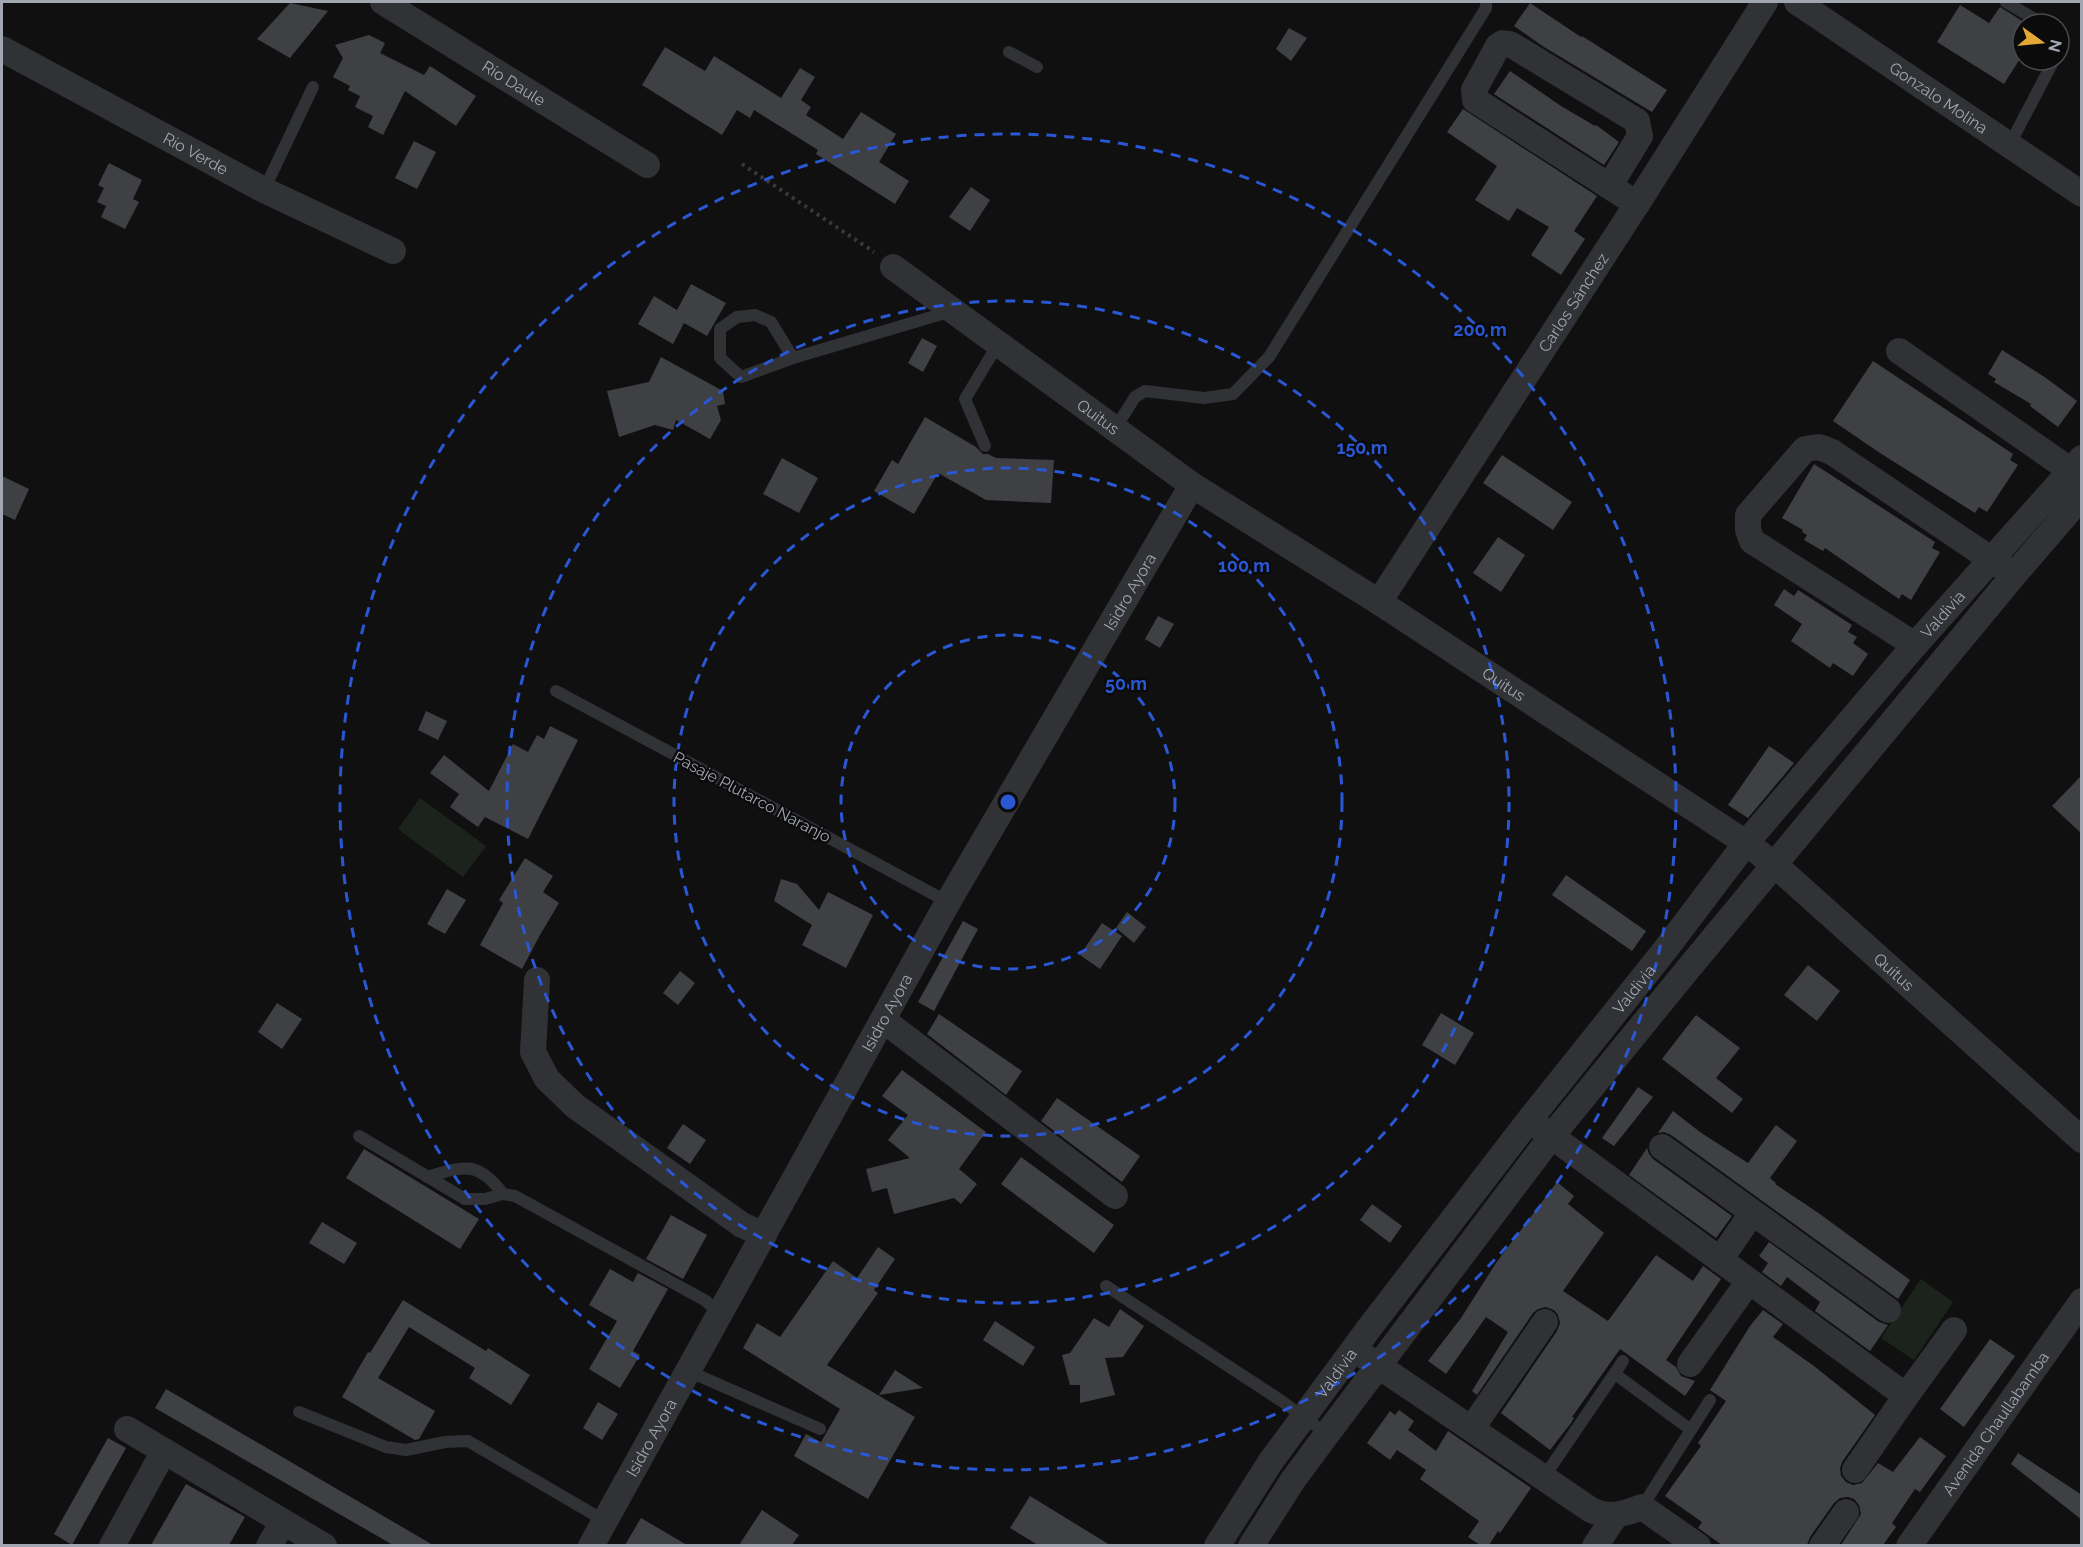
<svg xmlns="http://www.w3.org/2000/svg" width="2083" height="1547" viewBox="0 0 2083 1547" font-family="Raleway,sans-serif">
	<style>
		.green { fill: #1c231d }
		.building { fill: #3f4044 }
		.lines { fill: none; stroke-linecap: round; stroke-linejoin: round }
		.path { stroke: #37393c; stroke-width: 4; stroke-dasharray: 3 4.5; stroke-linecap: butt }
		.service { stroke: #313236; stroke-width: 12 }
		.minor { stroke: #313236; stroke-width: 26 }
		.ring { fill: none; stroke: #2a57d4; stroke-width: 3; stroke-dasharray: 10 8 }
		.labels { text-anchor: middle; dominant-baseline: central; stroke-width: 4.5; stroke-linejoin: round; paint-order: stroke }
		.street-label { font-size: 16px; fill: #a2a6b1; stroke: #0b0b0c }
		.centre { fill: #2a57d4; stroke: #0b0b0c; stroke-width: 3 }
		.ring-label { font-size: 18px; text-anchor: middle; font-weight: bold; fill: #2a57d4; stroke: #0b0b0c; stroke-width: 4.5; stroke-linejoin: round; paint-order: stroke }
	</style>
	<rect width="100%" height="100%" fill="#101011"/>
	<g class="green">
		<polygon points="420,798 486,846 463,877 398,829"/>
		<polygon points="1921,1279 1953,1302 1914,1360 1881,1338"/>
	</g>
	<g class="building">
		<polygon points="290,3 328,11 290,58 257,39"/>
		<polygon points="1530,3 1581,37 1582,36 1667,90 1652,112 1544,47 1514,26"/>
		<polygon points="1960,5 1989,23 2000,7 2027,24 2023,24 2023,54 2004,84 1937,42"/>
		<polygon points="1289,28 1307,38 1291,61 1276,49"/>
		<polygon points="369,35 385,43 380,53 424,75 430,66 476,96 456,126 405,91 383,135 368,127 373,116 355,107 360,96 348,90 350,86 333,77 343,58 335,45"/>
		<polygon points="665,47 705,71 714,56 781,98 800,68 815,77 801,100 811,107 806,115 843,139 861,112 896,134 879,162 909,181 895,204 816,154 818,150 754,110 750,118 737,110 722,135 642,85"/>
		<polygon points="1510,71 1561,106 1595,126 1596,125 1619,142 1604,165 1494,94"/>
		<polygon points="1463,109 1597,196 1574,231 1585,239 1561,275 1531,255 1549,227 1517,208 1509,221 1475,200 1497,166 1447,132"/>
		<polygon points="414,141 436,152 417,189 395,178"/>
		<polygon points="109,163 142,180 133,199 139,202 125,229 101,217 106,206 97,202 104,188 98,185"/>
		<polygon points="971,187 990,200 970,231 949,217"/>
		<polygon points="691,284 726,303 707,336 684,323 673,344 638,324 654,296 677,310"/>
		<polygon points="922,338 937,346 923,372 908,363"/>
		<polygon points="2002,350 2046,378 2077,401 2058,427 2030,406 2031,404 1994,382 1996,379 1988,374"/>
		<polygon points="661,357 723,391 725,404 717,406 721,420 710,439 676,420 673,430 655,425 619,437 607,391 649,382"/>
		<polygon points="1873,361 2013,454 2010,460 2018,465 1987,512 1979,507 1975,513 1880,453 1833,421"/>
		<polygon points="925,417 976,447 983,454 988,454 996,458 1054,460 1051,503 986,500 938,473 914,514 874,491 892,460 898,464"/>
		<polygon points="1502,455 1572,502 1553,530 1483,483"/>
		<polygon points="782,458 818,478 799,513 763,494"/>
		<polygon points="1814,464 1935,542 1932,548 1940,552 1911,600 1902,594 1899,599 1825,548 1823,551 1804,540 1807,535 1802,532 1803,530 1782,518"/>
		<polygon points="2,476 29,489 15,520 2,514"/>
		<polygon points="1498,537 1525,555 1501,592 1473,573"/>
		<polygon points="1784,589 1794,596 1798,590 1852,625 1848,632 1857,637 1853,643 1868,654 1853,676 1833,663 1830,668 1791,641 1802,624 1774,605"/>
		<polygon points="1158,616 1174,624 1160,648 1145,639"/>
		<polygon points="426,711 447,721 438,740 418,730"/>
		<polygon points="550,726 578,740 528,839 485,817 478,827 450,807 459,794 430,773 444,755 489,791 513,744 528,752 537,735 544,739"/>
		<polygon points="1769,746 1794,763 1748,818 1728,805"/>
		<polygon points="2082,775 2082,834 2052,806"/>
		<polygon points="525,858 553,876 543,892 559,903 540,935 522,969 480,945 503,903 499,900"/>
		<polygon points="1566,875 1646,931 1632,951 1552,895"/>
		<polygon points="781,879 797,884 819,910 828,892 873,915 846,968 802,945 812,925 774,901"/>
		<polygon points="447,889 466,900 445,934 427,924"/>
		<polygon points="1127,912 1146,927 1134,943 1116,928"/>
		<polygon points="963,921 978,929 934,1011 918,1002"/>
		<polygon points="1102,923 1122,936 1100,969 1080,955"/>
		<polygon points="1808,965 1840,991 1817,1021 1784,995"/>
		<polygon points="680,971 695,983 678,1005 663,993"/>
		<polygon points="277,1003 302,1019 282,1049 258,1032"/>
		<polygon points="1441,1013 1474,1033 1455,1065 1422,1045"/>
		<polygon points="939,1014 1022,1071 1006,1095 927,1034"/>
		<polygon points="1696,1015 1740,1048 1716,1078 1743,1099 1732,1113 1662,1059"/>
		<polygon points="902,1070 986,1132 959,1169 977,1184 961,1204 954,1198 894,1214 887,1188 872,1192 866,1169 910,1158 888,1140 908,1115 882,1096"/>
		<polygon points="1638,1087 1653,1097 1614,1146 1602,1138"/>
		<polygon points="1057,1098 1140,1156 1122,1182 1041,1121"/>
		<polygon points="1673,1111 1700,1132 1748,1163 1776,1125 1797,1141 1770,1178 1776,1183 1775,1184 1817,1212 1910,1280 1898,1299 1671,1135 1664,1132 1658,1133"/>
		<polygon points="683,1124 706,1140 690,1164 667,1148"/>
		<polygon points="1647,1148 1649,1154 1653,1159 1732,1216 1716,1238 1629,1175"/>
		<polygon points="364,1149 479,1219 460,1249 346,1178"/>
		<polygon points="1021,1157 1114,1225 1094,1253 1001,1184"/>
		<polygon points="1557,1182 1574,1196 1568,1204 1604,1233 1563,1291 1608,1321 1656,1255 1693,1281 1703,1266 1721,1279 1666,1360 1676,1367 1681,1376 1695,1381 1685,1396 1620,1349 1572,1417 1574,1418 1571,1423 1550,1450 1501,1413 1557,1331 1560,1323 1558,1315 1554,1310 1546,1307 1538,1309 1533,1313 1477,1395 1472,1391 1508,1332 1486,1317 1446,1374 1428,1361 1461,1318 1496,1263"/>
		<polygon points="1372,1204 1402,1226 1390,1243 1360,1220"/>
		<polygon points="671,1215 707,1235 683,1279 646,1259"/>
		<polygon points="322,1222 357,1243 344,1264 309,1243"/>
		<polygon points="1769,1242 1879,1322 1888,1325 1870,1351 1815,1311 1820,1302 1787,1277 1781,1286 1762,1272 1768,1263 1759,1256"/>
		<polygon points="878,1247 895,1259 874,1290 878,1293 827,1365 915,1417 868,1499 794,1456 806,1434 821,1442 840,1409 743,1348 757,1323 780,1337 833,1261 857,1278"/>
		<polygon points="610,1269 633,1282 638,1273 668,1289 633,1351 640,1355 620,1388 589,1369 617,1321 589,1305"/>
		<polygon points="403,1300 486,1351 488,1348 530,1375 511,1405 469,1378 475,1368 409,1327 378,1378 435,1411 419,1439 415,1440 342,1397 368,1352 370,1353"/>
		<polygon points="1120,1309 1144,1326 1123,1357 1105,1358 1115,1395 1080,1403 1080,1385 1070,1385 1062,1355 1070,1353 1094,1318 1109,1327"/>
		<polygon points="1763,1310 1783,1324 1773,1337 1814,1366 1875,1415 1842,1462 1840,1468 1841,1476 1846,1482 1853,1485 1862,1483 1878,1463 1893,1472 1920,1437 1946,1456 1920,1492 1915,1489 1892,1523 1896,1527 1883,1545 1841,1545 1861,1514 1859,1505 1854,1499 1848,1497 1840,1498 1834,1503 1810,1537 1807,1545 1722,1545 1698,1528 1702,1522 1665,1496 1701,1446 1698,1443 1726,1401 1710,1390 1750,1326"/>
		<polygon points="995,1321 1035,1347 1023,1366 983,1340"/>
		<polygon points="1990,1339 2015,1356 1964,1427 1940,1409"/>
		<polygon points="895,1370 923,1388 879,1395"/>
		<polygon points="166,1389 325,1482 433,1545 393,1545 155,1408"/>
		<polygon points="598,1402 618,1414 602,1440 583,1428"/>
		<polygon points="1399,1410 1414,1421 1408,1430 1436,1451 1448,1431 1531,1488 1500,1533 1498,1531 1489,1545 1480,1545 1468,1537 1479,1521 1420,1479 1426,1470 1397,1450 1390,1460 1367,1443 1390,1411 1395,1415"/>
		<polygon points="108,1438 126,1448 72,1545 54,1534"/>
		<polygon points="2018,1453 2082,1495 2082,1520 2011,1464"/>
		<polygon points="186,1484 245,1517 229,1545 151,1545"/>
		<polygon points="1030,1496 1110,1545 1038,1545 1010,1528"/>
		<polygon points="762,1510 799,1535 792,1545 739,1545"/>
		<polygon points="641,1518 687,1545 625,1545"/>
	</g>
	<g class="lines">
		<polyline class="path" points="742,164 874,252"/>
		<g class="service">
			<polyline points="2006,2 2043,24"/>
			<polyline points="1009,52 1037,67"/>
			<polyline points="2010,144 2054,60"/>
			<polyline points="264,190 313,87"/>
			<polyline points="793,358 771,322 755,315 737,317 720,329 720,358 741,377 793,358 952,311"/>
			<polyline points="1115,429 1135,397 1145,391 1204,398 1233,394 1269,357 1486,8 1486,2"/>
			<polyline points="985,446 965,399 998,344"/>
			<polyline points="556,691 948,902"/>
			<polyline points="359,1136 465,1199 485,1199 503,1194 515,1196 706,1301 720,1314"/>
			<path d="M427 1177C463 1166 478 1160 503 1194"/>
			<polyline points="1106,1286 1283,1402 1327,1434"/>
			<polyline points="688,1371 820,1429"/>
			<polyline points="1615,1374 1691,1430"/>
			<polyline points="299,1412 386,1447 406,1450 445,1442 468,1441 605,1521"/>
			<polyline points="1544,1477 1623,1361"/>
			<polyline points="1642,1507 1710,1400"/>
		</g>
		<g class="minor">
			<path id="s1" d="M383 2 647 165"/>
			<path id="s2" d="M1797 2 2082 194"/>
			<path id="s3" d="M2 49 264 190 393 251"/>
			<polyline points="1610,185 1640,136 1637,121 1510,44 1503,43 1498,46 1474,90 1475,100 1637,204"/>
			<path id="s4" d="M893 267 1192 485 1379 602 1746 843 1775 865 2082 1140"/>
			<polyline points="1899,351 2070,470 2081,481"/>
			<path id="s5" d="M1379 602 1637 204 1765 2"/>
			<polyline points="1915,645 1752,541 1748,530 1748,515 1805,449 1819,447 1832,452 2004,568"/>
			<polyline points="537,980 533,1052 547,1079 575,1106 742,1225 764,1235"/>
			<polyline points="883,1020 1115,1196"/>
			<polyline points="1539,1127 1906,1396 1954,1330"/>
			<polyline points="1662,1147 1888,1310"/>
			<polyline points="1720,1260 1752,1213"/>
			<path d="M1364 1356 1591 1510C1611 1519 1623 1514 1642 1507L1698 1546"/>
			<polyline points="1690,1364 1749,1281"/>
			<polyline points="1472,1428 1545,1322"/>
			<polyline points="127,1429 324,1546"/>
			<polyline points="1855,1470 1906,1396"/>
			<polyline points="112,1546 164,1451"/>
			<polyline points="269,1546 283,1522"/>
			<path id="s6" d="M591 1546 948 902 1192 485"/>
			<path id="s7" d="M1217 1546 1271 1461 1370 1327 1530 1119 1665 950 1746 843 1915 645 2082 458"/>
			<polyline points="1251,1546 1293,1480 1327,1434 1551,1137 1688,969 2014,575 2082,496"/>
			<polyline points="1595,1546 1616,1515"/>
			<polyline points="1822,1546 1846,1512"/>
			<path id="s8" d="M1909 1546 2082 1301"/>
		</g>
	</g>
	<g class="ring">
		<circle cx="1008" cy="802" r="167"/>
		<circle cx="1008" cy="802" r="334"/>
		<circle cx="1008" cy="802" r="501"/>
		<circle cx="1008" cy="802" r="668"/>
	</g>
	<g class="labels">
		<g class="street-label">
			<text stroke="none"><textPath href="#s1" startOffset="154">Río Daule</textPath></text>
			<text stroke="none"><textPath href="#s2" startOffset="171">Gonzalo Molina</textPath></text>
			<text stroke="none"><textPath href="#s3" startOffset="220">Río Verde</textPath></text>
			<text stroke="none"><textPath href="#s5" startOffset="357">Carlos Sánchez</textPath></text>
			<text stroke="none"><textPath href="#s4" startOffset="254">Quitus</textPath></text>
			<text stroke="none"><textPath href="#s6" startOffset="1096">Isidro Ayora</textPath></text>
			<text stroke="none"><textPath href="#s7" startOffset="1182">Valdivia</textPath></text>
			<text stroke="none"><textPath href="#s4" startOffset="740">Quitus</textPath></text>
			<text transform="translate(752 797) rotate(28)">Pasaje Plutarco Naranjo</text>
			<text stroke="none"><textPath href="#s4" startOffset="1226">Quitus</textPath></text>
			<text stroke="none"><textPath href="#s7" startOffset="696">Valdivia</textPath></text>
			<text stroke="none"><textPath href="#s6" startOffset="610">Isidro Ayora</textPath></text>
			<text stroke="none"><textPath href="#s7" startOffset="210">Valdivia</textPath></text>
			<text stroke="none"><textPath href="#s8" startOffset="150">Avenida Chaullabamba</textPath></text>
			<text stroke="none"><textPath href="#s6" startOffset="124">Isidro Ayora</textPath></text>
		</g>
	</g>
	<circle cx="1008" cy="802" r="9" class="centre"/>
	<g class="ring-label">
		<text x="1480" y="336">200 m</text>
		<text x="1362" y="454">150 m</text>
		<text x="1244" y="572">100 m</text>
		<text x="1126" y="690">50 m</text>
	</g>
	<rect width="2083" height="1547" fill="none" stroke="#a2a6b1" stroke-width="6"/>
	<g transform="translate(2041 42) rotate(105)"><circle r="28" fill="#0b0b0c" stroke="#47494e" stroke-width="1.5"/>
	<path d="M0-4.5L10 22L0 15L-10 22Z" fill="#e4a934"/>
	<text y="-9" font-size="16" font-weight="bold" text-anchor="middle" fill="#a2a6b1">N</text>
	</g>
</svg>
